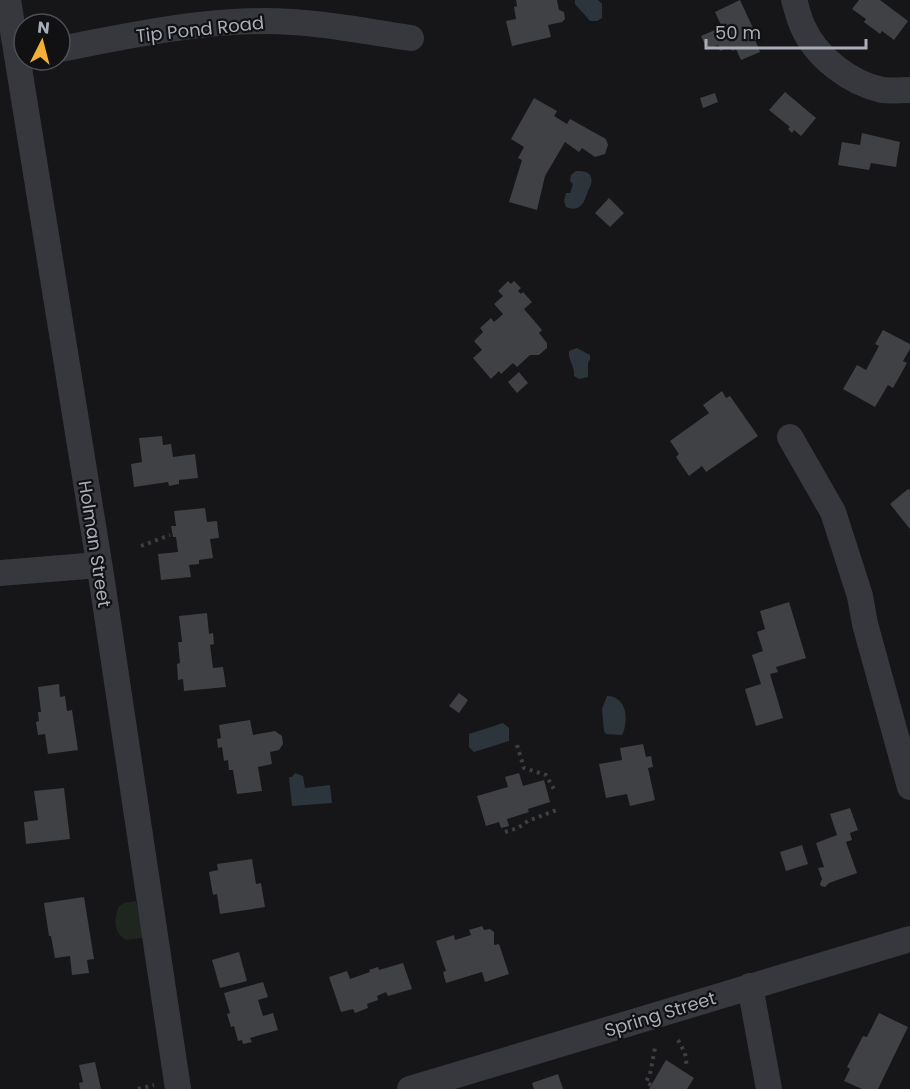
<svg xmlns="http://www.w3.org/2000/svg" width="910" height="1089" viewBox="0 0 910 1089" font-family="Poppins,sans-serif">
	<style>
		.green { fill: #1e261f }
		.water { fill: #2c353c }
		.building { fill: #404145 }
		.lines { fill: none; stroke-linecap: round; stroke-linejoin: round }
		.path { stroke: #3d3f44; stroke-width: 4; stroke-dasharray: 3 4.5; stroke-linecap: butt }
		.minor { stroke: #37383d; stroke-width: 26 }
		.labels { text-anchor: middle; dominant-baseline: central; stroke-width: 4.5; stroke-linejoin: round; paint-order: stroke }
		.street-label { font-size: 18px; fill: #a8adb8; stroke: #111113 }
	</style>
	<rect width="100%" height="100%" fill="#161618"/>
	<path class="green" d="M136 901 143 935 142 938 126 940C113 932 114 919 119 906L124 903Z"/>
	<g class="water">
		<polygon points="575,0 598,0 602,4 602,18 597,21 590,21 575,4"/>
		<path d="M576 171C581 171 587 171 590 175 594 182 589 188 587 194 583 205 579 212 566 207L564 201 566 193H570L573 184 570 181 571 175Z"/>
		<path d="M577 348 590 355V359L588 363V377L579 379 574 376C575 366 568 361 569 351Z"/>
		<path d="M607 696C627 696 629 721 622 735L606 734 604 731 602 709Z"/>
		<polygon points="503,723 509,728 509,741 474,752 469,747 469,734"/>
		<polygon points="295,773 303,776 305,788 330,785 332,803 292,806 289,777 292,777"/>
	</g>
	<g class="building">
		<polygon points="516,0 557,0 559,10 564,12 565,19 562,22 548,25 551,37 512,46 506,21 516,19 514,7 517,6"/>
		<polygon points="740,0 758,39 755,40 760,52 741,60 736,49 732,51 730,47 720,51 718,45 707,50 701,36 722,27 715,12"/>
		<polygon points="859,0 880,0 908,21 894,40 882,31 880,34 864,22 866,19 852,9"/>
		<polygon points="785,92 816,118 801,136 794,130 792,133 788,129 790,127 769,110"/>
		<polygon points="715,93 718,102 703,108 700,98"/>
		<polygon points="534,98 557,111 554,116 567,124 570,119 606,139 608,145 605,154 595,157 582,148 579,152 565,142 545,176 537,210 509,202 522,160 518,158 524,147 511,139"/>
		<polygon points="862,133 900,142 896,167 871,163 869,170 838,165 842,142 860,145"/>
		<polygon points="609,198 624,213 610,227 595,213"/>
		<polygon points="508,281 511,284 514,281 521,288 518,291 521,294 523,292 532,302 524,309 542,330 539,333 547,343 547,348 539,355 530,355 517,367 513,363 501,374 499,371 491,379 473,358 482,350 474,341 483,332 480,328 491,318 494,322 503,314 494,304 503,296 498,291"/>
		<polygon points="883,330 910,344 910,349 903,361 907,363 893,388 888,385 875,407 843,389 857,365 866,370 879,346 875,344"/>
		<polygon points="519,372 528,383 517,393 508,382"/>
		<polygon points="722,391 726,398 730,396 758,436 706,472 702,466 689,476 676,457 679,454 670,441 709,413 703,405"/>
		<polygon points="162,436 163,445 171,444 173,457 195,454 198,478 179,480 179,484 169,486 168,482 134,487 131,464 142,462 139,438"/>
		<polygon points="908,489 910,490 910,529 890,504"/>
		<polygon points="205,508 207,522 217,521 219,538 210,539 213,558 199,560 199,564 189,565 191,577 161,580 158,554 178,552 176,537 173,537 171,526 176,526 174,511"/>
		<polygon points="789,602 806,658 776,667 778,672 770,674 783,718 756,726 745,689 761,684 752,655 763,651 757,632 765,629 760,611"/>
		<polygon points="207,613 209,634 213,633 214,644 210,645 213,668 223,667 226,687 184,691 183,679 178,680 177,664 180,663 178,642 182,642 179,616"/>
		<polygon points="59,684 60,697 65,696 67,711 72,710 78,750 48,754 45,734 38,735 36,722 39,721 38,712 41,712 38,687"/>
		<polygon points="459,693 468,700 459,713 449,706"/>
		<polygon points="250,720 253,735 275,731 282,736 283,744 279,750 270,752 272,764 258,767 262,791 237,794 233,770 229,770 228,760 224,761 222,747 218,748 217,739 221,738 219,725"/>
		<polygon points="643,744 646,757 651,756 653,767 648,768 655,800 630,806 627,794 606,798 599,764 622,760 620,748"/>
		<polygon points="519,773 523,786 544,780 550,802 528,809 529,812 507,819 509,826 501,828 499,822 486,826 477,796 508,787 505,777"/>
		<polygon points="64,788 70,839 26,844 24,822 38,820 34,791"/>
		<polygon points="850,808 858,830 850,833 852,840 846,842 857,873 829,883 825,887 821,886 820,884 822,879 818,868 824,867 816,843 837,835 830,814"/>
		<polygon points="802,845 808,864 786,871 780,852"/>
		<polygon points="252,859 256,884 261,883 265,907 220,914 217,894 213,895 209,872 218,870 217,864"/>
		<polygon points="84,897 94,959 87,960 89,973 72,975 70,956 55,958 51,936 49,936 44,903"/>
		<polygon points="482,926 484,930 490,929 494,932 494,945 499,944 509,974 485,982 482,972 446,983 443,972 446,971 436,941 454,935 455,940 471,935 469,930"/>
		<polygon points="239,952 247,981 220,988 212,960"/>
		<polygon points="403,963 412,989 388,996 386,992 377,996 378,1000 367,1004 368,1008 355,1013 353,1009 341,1012 329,977 347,971 350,979 370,972 369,970 378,967 379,970"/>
		<polygon points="263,982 268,997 258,1000 263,1016 273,1013 278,1030 250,1038 252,1042 243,1044 242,1040 238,1041 234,1026 231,1027 227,1014 230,1013 224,993"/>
		<polygon points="879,1013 908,1027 878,1089 862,1089 844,1081 850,1069 847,1067 863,1036 867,1037"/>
		<polygon points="666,1060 694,1078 687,1089 649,1089"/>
		<polygon points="95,1062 101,1089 80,1089 79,1083 83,1082 79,1065"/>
		<polygon points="558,1074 563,1089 534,1089 532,1083"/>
	</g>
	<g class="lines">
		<g class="path">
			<polyline points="141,546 170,535"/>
			<polyline points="517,745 524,768 546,775 555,791"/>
			<polyline points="505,832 518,828 528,821 559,809"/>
			<polyline points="678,1040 685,1053 687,1068"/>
			<polyline points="651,1085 646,1082 650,1074 655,1048"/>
			<polyline points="138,1089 154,1085"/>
		</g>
		<g class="minor">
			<polyline points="8,0 101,575 178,1089"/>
			<path d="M794 0C797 9 799 19 803 27 816 57 850 83 882 90 891 91 901 90 910 90"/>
			<path d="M60 49C127 36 196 21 265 21 314 21 363 31 411 38"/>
			<polyline points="790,437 833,512 860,596 865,624 910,787"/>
			<polyline points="0,573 99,565"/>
			<polyline points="750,986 769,1089"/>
			<polyline points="410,1089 910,939"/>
		</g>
	</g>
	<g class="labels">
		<g class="street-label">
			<text transform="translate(200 29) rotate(-6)">Tip Pond Road</text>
			<text transform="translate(95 544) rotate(81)">Holman Street</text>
			<text transform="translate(660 1014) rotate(-17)">Spring Street</text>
		</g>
	</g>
	<g transform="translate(42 42) rotate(6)"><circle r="28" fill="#111113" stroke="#4d4f55" stroke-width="1.5"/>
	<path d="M0-4.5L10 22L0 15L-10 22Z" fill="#f2b134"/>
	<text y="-9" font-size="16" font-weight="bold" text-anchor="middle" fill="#a8adb8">N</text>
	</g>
	<path d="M706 39v9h160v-9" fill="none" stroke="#a8adb8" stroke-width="3"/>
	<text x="715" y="39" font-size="18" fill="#a8adb8" stroke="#111113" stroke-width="4.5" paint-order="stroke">50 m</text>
</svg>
